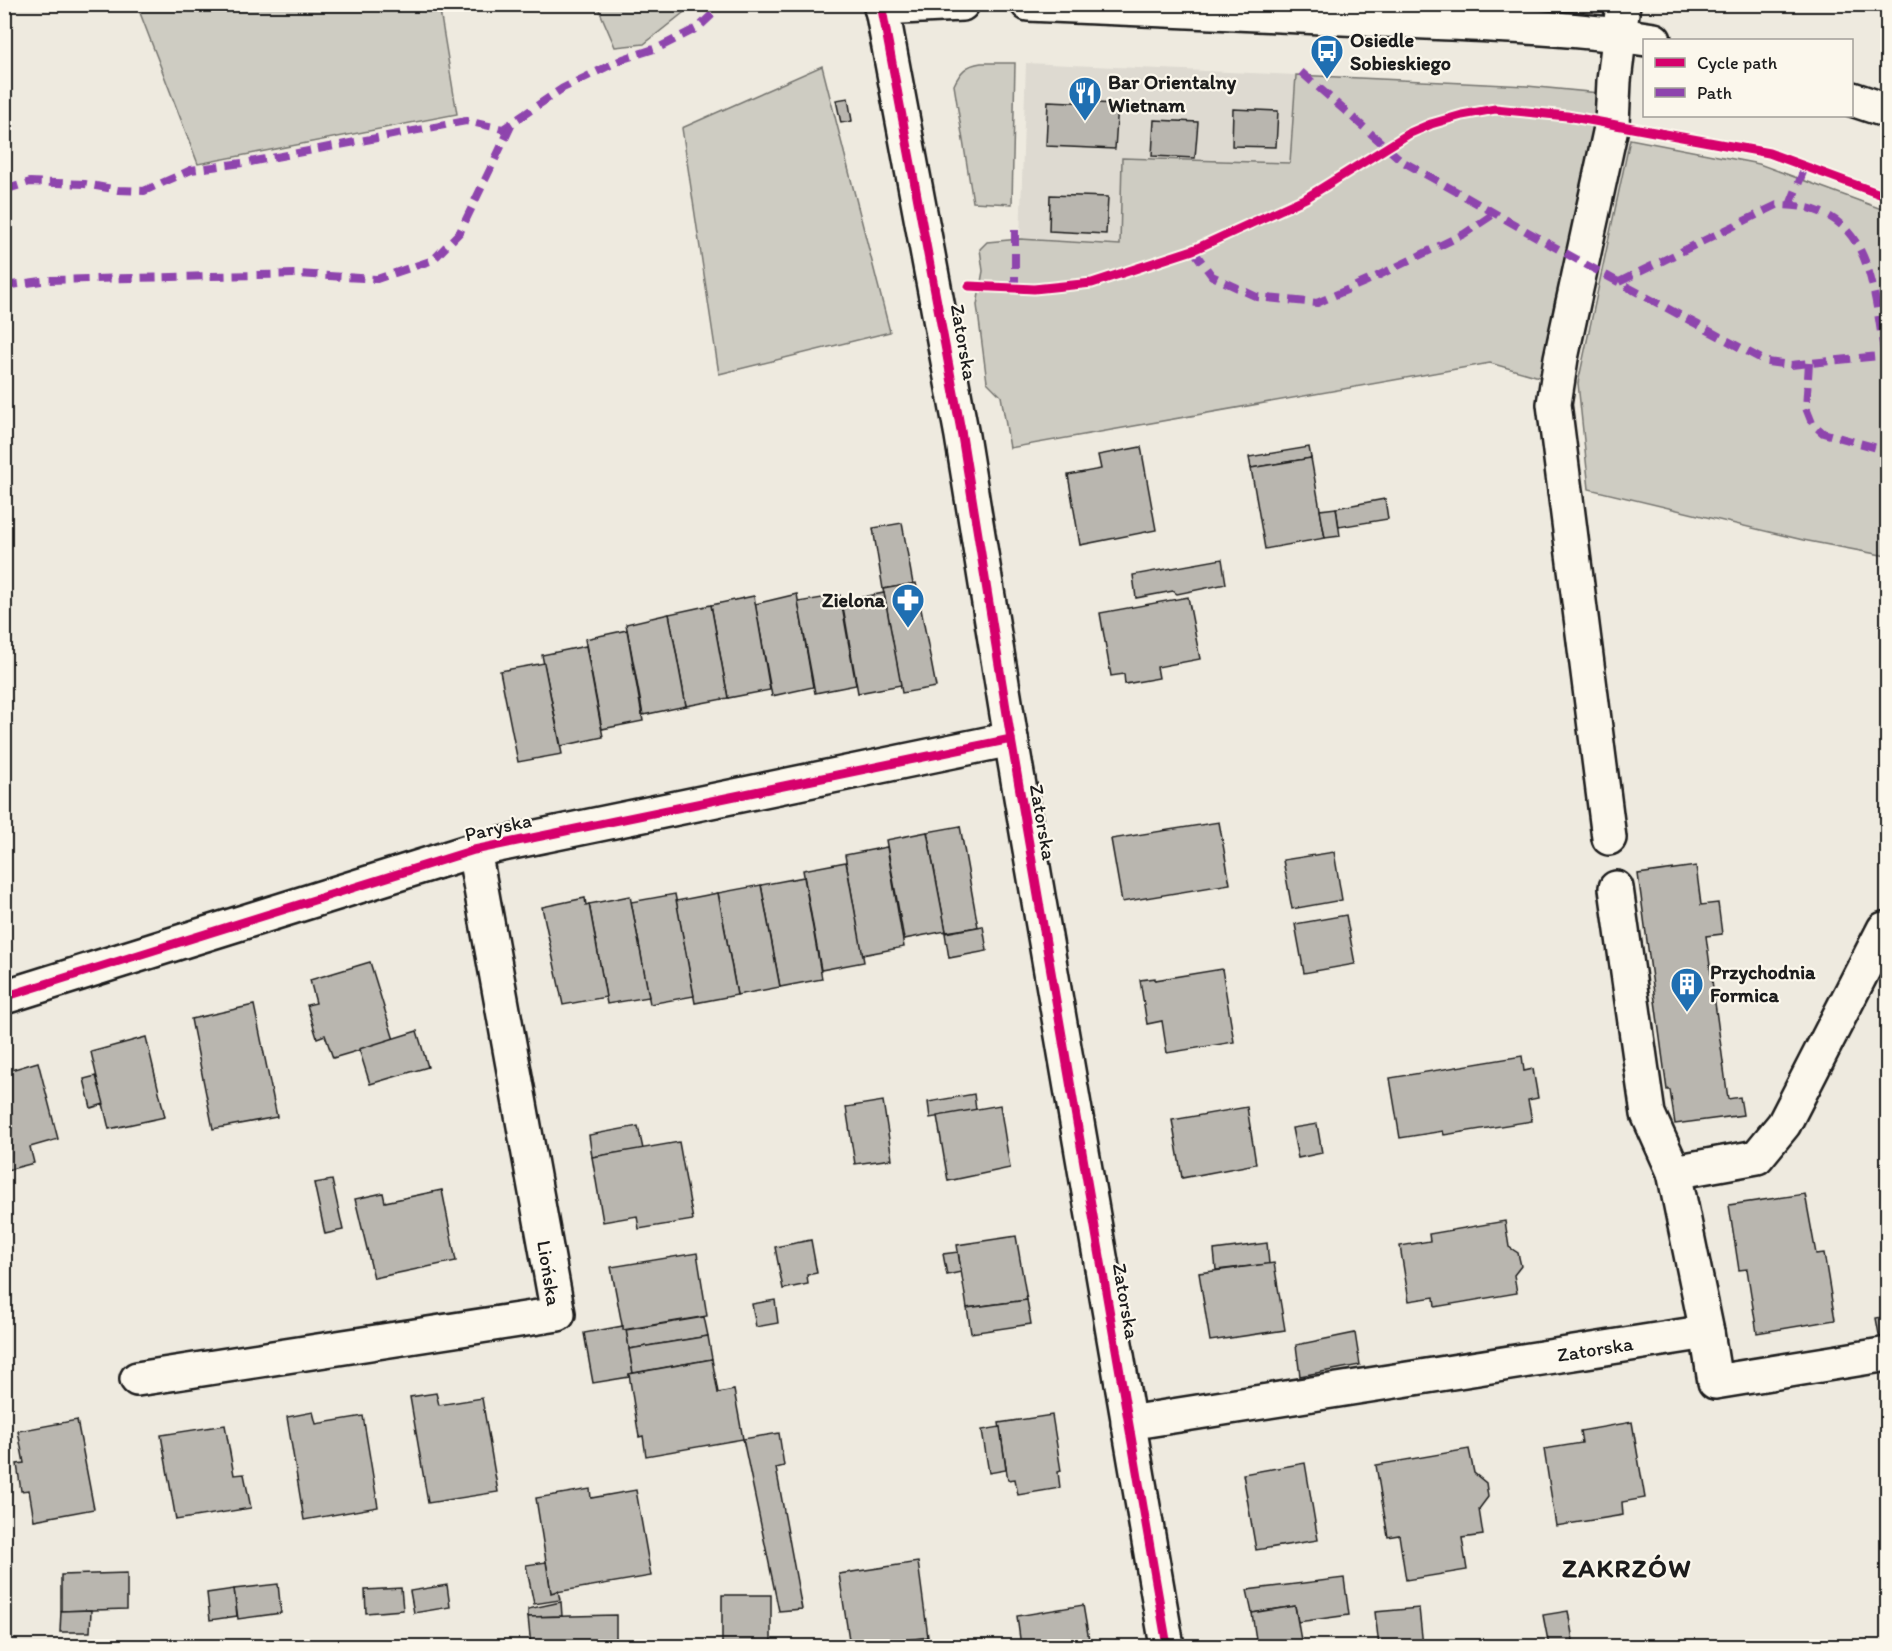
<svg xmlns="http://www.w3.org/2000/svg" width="1892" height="1651" viewBox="0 0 1892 1651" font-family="Itim,sans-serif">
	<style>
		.built { fill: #dedad1 }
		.green { fill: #ceccc2; stroke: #75746f; stroke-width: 1.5 }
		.building { fill: #b9b6af; stroke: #1c1c1c; stroke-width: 1.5 }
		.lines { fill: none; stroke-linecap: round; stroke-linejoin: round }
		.minor-casing { stroke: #1c1c1c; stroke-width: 38 }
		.minor { stroke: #fbf7ec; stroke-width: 33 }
		.quiet { stroke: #8e44ad; stroke-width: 8; stroke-dasharray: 15 8; stroke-linecap: butt }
		.cycleway-casing { stroke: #fbf7ec; stroke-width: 13 }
		.cycleway { stroke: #d6006c; stroke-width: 9 }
		.labels { text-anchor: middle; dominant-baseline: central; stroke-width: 4.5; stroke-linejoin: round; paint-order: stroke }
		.poi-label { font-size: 20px; font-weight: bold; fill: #1c1c1c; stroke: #fbf7ec; text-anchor: start }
		.street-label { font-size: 20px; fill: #1c1c1c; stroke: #fbf7ec }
		.district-label { font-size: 26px; font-weight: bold; letter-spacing: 1.5px; fill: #1c1c1c; stroke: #fbf7ec }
	</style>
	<rect width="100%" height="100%" fill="#eeeadf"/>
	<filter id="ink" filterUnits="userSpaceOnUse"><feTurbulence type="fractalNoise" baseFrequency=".0167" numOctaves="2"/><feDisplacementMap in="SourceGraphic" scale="12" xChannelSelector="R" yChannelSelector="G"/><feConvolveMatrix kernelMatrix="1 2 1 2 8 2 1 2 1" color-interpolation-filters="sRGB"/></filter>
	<g filter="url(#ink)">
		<polygon class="built" points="1026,63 1296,75 1290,163 1122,158 1120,245 1020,239"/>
		<g class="green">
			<polygon points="137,5 439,5 457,114 198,164"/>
			<polygon points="597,5 693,5 644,44 615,47"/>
			<path d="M981 63H1015L1012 204 973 202 954 85C960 72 966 65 981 63Z"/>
			<polygon points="822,66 890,332 719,374 682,128"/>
			<polygon points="1296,75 1527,86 1599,93 1575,242 1554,303 1543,378 1490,363 1010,448 1001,396 987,382 977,305 983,271 980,249 987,242 1020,239 1120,245 1122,158 1290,163"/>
			<polygon points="1630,139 1759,164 1887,211 1887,556 1803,540 1589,489 1578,383"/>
		</g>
		<g class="building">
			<polygon points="848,98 852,121 841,123 836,100"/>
			<polygon points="1048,101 1118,104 1115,149 1046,146"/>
			<polygon points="1233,109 1278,111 1276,147 1232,146"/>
			<polygon points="1154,120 1198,122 1195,158 1152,156"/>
			<polygon points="1050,195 1108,197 1106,234 1049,231"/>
			<polygon points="1141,447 1156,530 1080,545 1068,475 1101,469 1098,455"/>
			<polygon points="1309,447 1311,458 1251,468 1249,457"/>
			<polygon points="1311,458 1325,538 1265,549 1251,468"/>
			<polygon points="1385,499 1388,519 1339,527 1336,508"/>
			<polygon points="1336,508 1340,536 1325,538 1320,510"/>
			<polygon points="902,523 913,584 883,589 873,528"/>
			<polygon points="1222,559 1226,584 1177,594 1173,591 1136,598 1133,575"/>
			<polygon points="916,583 936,687 902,693 883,589"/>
			<polygon points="884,593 901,685 858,693 842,601"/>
			<polygon points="797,594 813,687 772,696 755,604"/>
			<polygon points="840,595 856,685 815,693 798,602"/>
			<polygon points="754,596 770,690 728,698 711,605"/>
			<polygon points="1188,597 1200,659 1157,667 1159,678 1125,684 1124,674 1111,676 1100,613"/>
			<polygon points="711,605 728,698 686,706 669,614"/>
			<polygon points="669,614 686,706 643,715 626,624"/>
			<polygon points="627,630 643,721 602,729 585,639"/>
			<polygon points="586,646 603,737 561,746 542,655"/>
			<polygon points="544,663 562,754 518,762 500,671"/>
			<polygon points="1219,822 1230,884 1122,902 1111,839"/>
			<polygon points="960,826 978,927 946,932 927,832"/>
			<polygon points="927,832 946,931 904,939 886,840"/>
			<polygon points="887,847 904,947 862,955 845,855"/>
			<polygon points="1334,852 1342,900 1292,909 1283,860"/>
			<polygon points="846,862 864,962 821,970 803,870"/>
			<polygon points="1696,866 1701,905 1718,903 1722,934 1706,936 1728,1099 1740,1097 1743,1115 1675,1124 1670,1090 1667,1090 1638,874"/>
			<polygon points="804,877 822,979 780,987 761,885"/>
			<polygon points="761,885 780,987 737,995 718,893"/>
			<polygon points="718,893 737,995 695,1003 676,901"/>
			<polygon points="675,894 694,996 650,1004 631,902"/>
			<polygon points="630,896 649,997 607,1004 589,904"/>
			<polygon points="585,898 586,905 589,904 606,997 563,1005 542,907"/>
			<polygon points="1346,915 1355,964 1304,973 1295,924"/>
			<polygon points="983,926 987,951 949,958 945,933"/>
			<polygon points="370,962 394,1040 333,1058 325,1035 317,1038 307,1005 316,1003 310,980"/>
			<polygon points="1222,969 1234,1042 1167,1053 1162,1021 1147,1024 1140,980 1155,978 1155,980"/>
			<polygon points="254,1005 277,1117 213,1129 191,1019"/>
			<polygon points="417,1031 428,1067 370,1084 359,1049"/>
			<polygon points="146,1037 165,1117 109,1129 91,1052"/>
			<polygon points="1522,1056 1524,1071 1533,1069 1538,1098 1528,1100 1532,1121 1444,1135 1443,1131 1400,1138 1390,1078"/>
			<polygon points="38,1062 58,1139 30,1147 34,1163 7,1170 4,1164 4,1072"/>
			<polygon points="96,1076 104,1104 91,1108 84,1079"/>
			<polygon points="974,1094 976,1110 930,1118 928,1102"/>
			<polygon points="883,1101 892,1159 855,1164 846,1107"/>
			<polygon points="1000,1105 1010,1168 948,1181 937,1116"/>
			<polygon points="1247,1107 1256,1164 1182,1178 1172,1120"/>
			<polygon points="1317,1124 1322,1153 1298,1158 1292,1128"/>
			<polygon points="638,1126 643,1149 592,1157 589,1135"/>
			<polygon points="679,1142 693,1220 639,1229 637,1216 603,1222 592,1157"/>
			<polygon points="332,1180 343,1230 325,1234 314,1183"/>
			<polygon points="442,1190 456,1261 374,1278 355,1199 383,1193 385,1202"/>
			<polygon points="1805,1194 1816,1254 1824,1253 1835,1320 1757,1333 1747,1269 1739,1270 1729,1205"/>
			<polygon points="1505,1221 1509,1247 1518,1253 1521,1266 1514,1275 1517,1293 1435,1307 1434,1297 1409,1301 1400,1246 1430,1241 1429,1234"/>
			<polygon points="1016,1236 1027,1300 967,1308 957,1245"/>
			<polygon points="811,1240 817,1273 807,1275 808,1284 783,1289 775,1247"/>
			<polygon points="1267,1243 1269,1264 1216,1270 1214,1250"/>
			<polygon points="958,1252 961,1272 947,1275 943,1254"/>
			<polygon points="697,1253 707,1316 623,1330 611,1267"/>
			<polygon points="1274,1263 1285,1330 1210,1341 1199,1273"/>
			<polygon points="775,1300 778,1323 756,1327 752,1304"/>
			<polygon points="1027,1300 1031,1324 971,1333 967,1308"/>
			<polygon points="1888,1316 1888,1339 1880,1340 1876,1318"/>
			<polygon points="704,1317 708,1336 629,1349 626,1330"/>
			<polygon points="623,1326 623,1330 626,1330 633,1373 629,1374 629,1377 593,1383 584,1333"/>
			<polygon points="1355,1333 1360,1365 1300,1376 1296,1345"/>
			<polygon points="708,1336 712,1359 633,1373 629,1349"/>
			<polygon points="712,1359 718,1393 734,1390 743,1439 646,1456 643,1436 639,1437 629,1374"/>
			<polygon points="436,1393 439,1405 482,1398 498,1492 428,1503 410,1397"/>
			<polygon points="313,1412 316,1424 363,1416 378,1507 304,1520 287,1417"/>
			<polygon points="1052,1415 1061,1471 1058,1472 1060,1488 1018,1495 1015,1479 1008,1480 999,1423"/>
			<polygon points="77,1420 94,1509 34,1520 29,1490 21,1491 17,1464 24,1463 18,1431"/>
			<polygon points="1632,1422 1645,1498 1622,1502 1623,1515 1556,1526 1544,1449 1582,1443 1580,1431"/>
			<polygon points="225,1425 234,1475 244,1474 251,1508 176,1520 161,1435"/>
			<polygon points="1000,1427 1006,1470 989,1473 982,1430"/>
			<polygon points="779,1433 784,1466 776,1468 802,1609 779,1611 743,1439"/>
			<polygon points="1469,1449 1474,1473 1486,1483 1488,1497 1479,1509 1483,1535 1462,1538 1467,1570 1406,1580 1399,1535 1388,1537 1376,1465"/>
			<polygon points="1305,1463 1318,1540 1256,1550 1243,1474"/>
			<polygon points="590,1489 591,1498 636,1490 651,1576 551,1593 536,1498"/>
			<polygon points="546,1562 551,1593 558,1591 560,1600 534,1604 526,1565"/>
			<polygon points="918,1562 928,1637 865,1646 850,1646 839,1574"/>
			<polygon points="127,1573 127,1609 61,1611 61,1575"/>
			<polygon points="1344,1578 1349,1615 1298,1622 1295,1606 1252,1613 1247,1590"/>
			<polygon points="278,1584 281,1613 238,1619 234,1589"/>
			<polygon points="447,1585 450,1607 414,1613 410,1591"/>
			<polygon points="401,1588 403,1610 366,1613 365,1590"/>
			<polygon points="234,1589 237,1616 210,1620 207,1593"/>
			<rect x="722" y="1595" width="49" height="51"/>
			<polygon points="561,1602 562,1616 528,1617 528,1609"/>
			<polygon points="1083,1605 1090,1646 1021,1646 1017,1616"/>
			<polygon points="1295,1606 1302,1646 1257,1646 1252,1613"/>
			<polygon points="1419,1608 1423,1646 1379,1646 1375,1612"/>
			<polygon points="91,1610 90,1632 60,1632 61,1611"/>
			<polygon points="1568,1611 1574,1646 1549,1646 1543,1615"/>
			<polygon points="616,1615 616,1646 531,1646 528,1617"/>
		</g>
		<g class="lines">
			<g class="minor-casing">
				<g id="minor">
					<polyline points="881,4 962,436 1011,739 1167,1646"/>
					<path d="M1028 4C1154 9 1279 15 1405 21 1488 25 1572 27 1654 40"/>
					<polyline points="881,8 962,4"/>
					<polyline points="1852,99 1888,111"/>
					<polyline points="1609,838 1554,404 1561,358 1612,123 1614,81 1623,4"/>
					<polyline points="1616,888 1648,1114 1674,1172 1707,1332 1715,1382 1888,1354"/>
					<polyline points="4,997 474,850 1011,739"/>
					<polyline points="1674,1172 1757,1157 1784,1124 1884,929 1888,928"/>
					<polyline points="137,1379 558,1314 474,850"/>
					<polyline points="1128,1423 1707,1332"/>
				</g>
			</g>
			<use href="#minor" class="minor"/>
			<g class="quiet">
				<polyline points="1301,72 1402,161 1583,263 1767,362 1791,365 1888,355"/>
				<polyline points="4,190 30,182 85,184 118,190 144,191 191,170 250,162 466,121 503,129 563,88 623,59 660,47 699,27 723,4"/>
				<polyline points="1790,205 1805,167"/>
				<polyline points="1015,230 1015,288"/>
				<polyline points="1193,250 1212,276 1257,297 1317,303 1367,281 1464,234 1495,213"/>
				<path d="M1619 282 1777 205C1872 204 1872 284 1885 356"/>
				<polyline points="4,286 49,280 299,274 377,279 433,260 460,232 512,124"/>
				<polyline points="1809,363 1806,408 1812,423 1823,433 1888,451"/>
			</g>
			<g class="cycleway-casing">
				<g id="cycleway">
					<polyline points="881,4 962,436 1011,739 1167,1646"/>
					<polyline points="969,286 1034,289 1092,283 1193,250 1306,198 1410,133 1431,124 1462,115 1495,109 1567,116 1769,153 1888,197"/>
					<polyline points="4,997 474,850 1011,739"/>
				</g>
			</g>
			<use href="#cycleway" class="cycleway"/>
		</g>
	</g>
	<defs>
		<g id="bus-pin" transform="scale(1.725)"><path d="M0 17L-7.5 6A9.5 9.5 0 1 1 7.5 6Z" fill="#1f6fb2" stroke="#fbf7ec"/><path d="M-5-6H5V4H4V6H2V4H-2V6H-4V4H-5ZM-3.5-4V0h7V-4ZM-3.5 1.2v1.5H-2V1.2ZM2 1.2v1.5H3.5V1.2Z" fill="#fff"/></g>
		<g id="restaurant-pin" transform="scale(1.725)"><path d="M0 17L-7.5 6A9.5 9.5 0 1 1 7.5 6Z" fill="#1f6fb2" stroke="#fbf7ec"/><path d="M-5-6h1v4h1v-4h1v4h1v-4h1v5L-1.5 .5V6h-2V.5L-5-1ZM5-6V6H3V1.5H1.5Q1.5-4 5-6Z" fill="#fff"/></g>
		<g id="pharmacy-pin" transform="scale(1.725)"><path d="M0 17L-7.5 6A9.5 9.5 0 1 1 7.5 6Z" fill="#1f6fb2" stroke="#fbf7ec"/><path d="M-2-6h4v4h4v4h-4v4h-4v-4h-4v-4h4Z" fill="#fff"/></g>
		<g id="building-pin" transform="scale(1.725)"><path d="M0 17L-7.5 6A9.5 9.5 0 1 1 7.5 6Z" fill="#1f6fb2" stroke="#fbf7ec"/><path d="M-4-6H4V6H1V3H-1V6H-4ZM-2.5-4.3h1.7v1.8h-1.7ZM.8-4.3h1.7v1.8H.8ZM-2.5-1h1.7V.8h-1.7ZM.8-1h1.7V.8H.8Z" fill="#fff"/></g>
	</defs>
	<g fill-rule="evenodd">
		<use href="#bus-pin" x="1327" y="51"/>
		<use href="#restaurant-pin" x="1085" y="93"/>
		<use href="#pharmacy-pin" x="908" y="600"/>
		<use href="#building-pin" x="1687" y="984"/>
	</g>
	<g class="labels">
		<g class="poi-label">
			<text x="1350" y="40">Osiedle<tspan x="1350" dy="23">Sobieskiego</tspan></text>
			<text x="1108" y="82">Bar Orientalny<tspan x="1108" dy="23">Wietnam</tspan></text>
			<text x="885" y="600" text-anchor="end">Zielona</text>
			<text x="1710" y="972">Przychodnia<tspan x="1710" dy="23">Formica</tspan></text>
		</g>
		<g class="street-label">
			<text transform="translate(964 342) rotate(80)">Zatorska</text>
			<text transform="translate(1043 822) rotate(80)">Zatorska</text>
			<text transform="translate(498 827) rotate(-13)">Paryska</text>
			<text transform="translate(549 1273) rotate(81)">Liońska</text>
			<text transform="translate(1126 1301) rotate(80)">Zatorska</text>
			<text transform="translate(1595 1349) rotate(-9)">Zatorska</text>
		</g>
		<g class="district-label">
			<text x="1627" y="1568">ZAKRZÓW</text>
		</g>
	</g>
	<rect width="1892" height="1651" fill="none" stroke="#fbf7ec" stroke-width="24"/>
	<rect x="12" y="12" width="1868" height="1627" fill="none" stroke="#1c1c1c" stroke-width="2" filter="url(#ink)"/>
	<rect x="1643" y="39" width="210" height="78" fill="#fbf7ec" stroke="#a29f99" stroke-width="1.5"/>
	<rect x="1655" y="58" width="30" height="9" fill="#d6006c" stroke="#a29f99" stroke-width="1.5"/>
	<text x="1697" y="69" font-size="18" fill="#1c1c1c">Cycle path</text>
	<rect x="1655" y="88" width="30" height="9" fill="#8e44ad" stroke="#a29f99" stroke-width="1.5"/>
	<text x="1697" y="99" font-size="18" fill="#1c1c1c">Path</text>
</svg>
